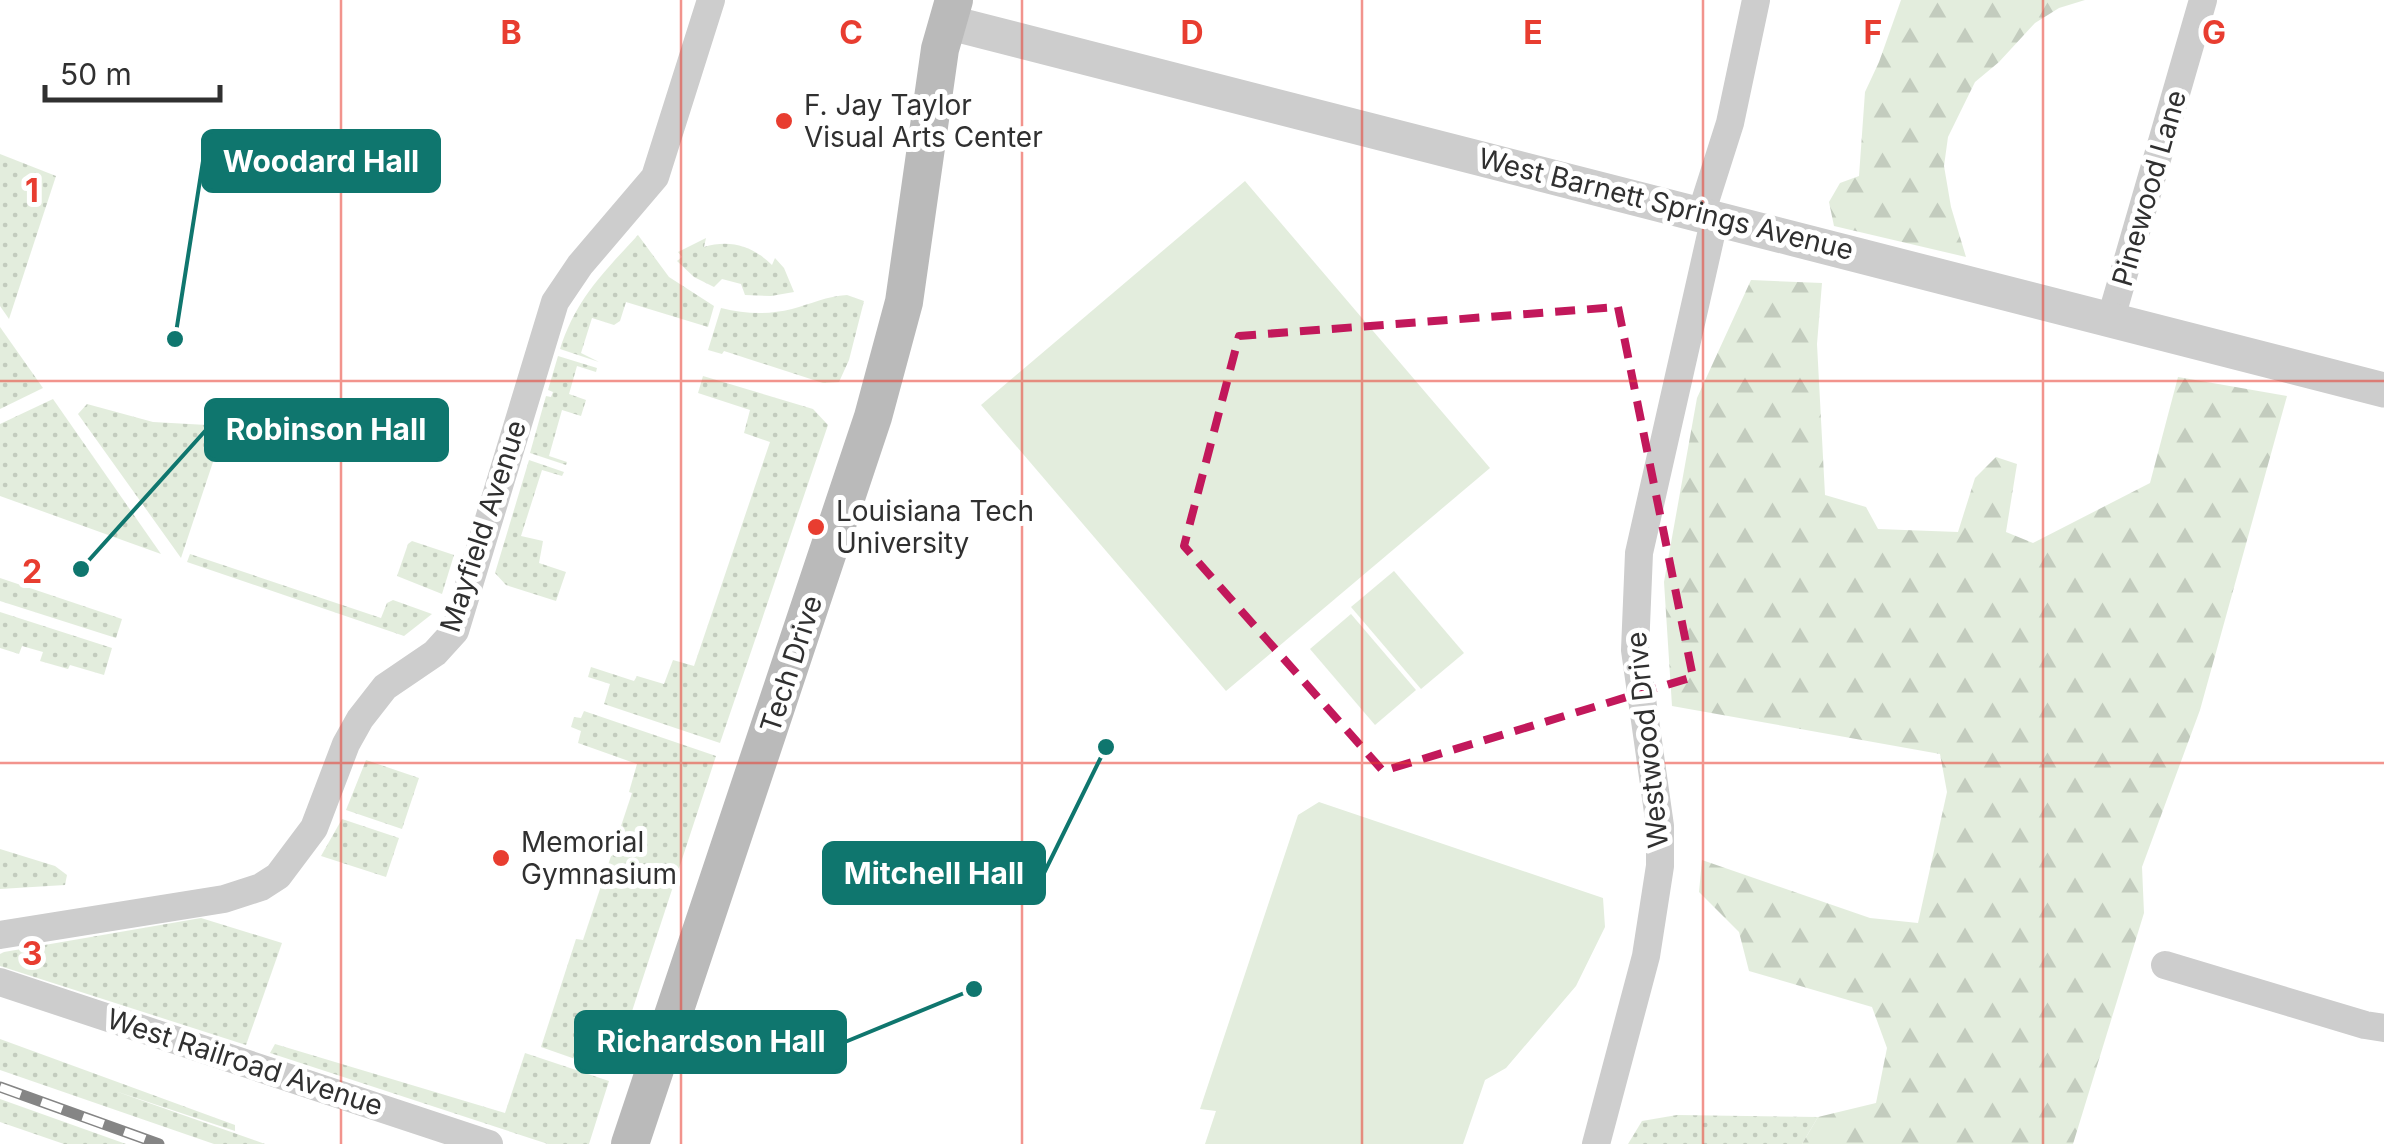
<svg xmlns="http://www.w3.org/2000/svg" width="2384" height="1144" viewBox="0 0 2384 1144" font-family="Inter,sans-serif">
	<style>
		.grass { fill: url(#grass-dots) }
		.forest { fill: url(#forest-firs) }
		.pitch { fill: #e3eddd }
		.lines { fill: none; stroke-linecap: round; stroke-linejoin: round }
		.minor { stroke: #cdcdcd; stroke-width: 28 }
		.tertiary { stroke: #cdcdcd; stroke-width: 35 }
		.secondary { stroke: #bababa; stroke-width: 38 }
		.rail-casing { stroke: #858585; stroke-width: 11 }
		.rail { stroke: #fff; stroke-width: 8; stroke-dasharray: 22; stroke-linecap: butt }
		.marked { fill: none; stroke: #c2185b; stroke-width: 8; stroke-dasharray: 20 12; stroke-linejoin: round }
		.grid { fill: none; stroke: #e83d30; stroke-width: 2.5; stroke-opacity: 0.55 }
		.poi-dot { fill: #e83d30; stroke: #fff; stroke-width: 4 }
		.labels { text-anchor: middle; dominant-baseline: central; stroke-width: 10; stroke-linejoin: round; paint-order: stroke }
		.poi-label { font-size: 28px; fill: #303030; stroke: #fff; text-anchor: start }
		.street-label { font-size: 28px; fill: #303030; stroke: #fff }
		.grid-label { font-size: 32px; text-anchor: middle; font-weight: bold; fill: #e83d30; stroke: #fff; stroke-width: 10; stroke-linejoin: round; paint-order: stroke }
		.leader { fill: none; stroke: #0f766e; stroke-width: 4 }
		.callout-dot { fill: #0f766e; stroke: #fff; stroke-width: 4 }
		.callout { fill: #0f766e; stroke: #0f766e; stroke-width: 4 }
		.callout-label { font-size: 30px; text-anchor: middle; font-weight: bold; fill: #fff }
	</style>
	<defs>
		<pattern id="grass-dots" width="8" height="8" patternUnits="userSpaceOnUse" patternTransform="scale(2.5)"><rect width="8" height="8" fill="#e3eddd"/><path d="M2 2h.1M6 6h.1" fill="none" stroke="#c3ccbe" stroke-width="1.8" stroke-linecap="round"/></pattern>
		<pattern id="forest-firs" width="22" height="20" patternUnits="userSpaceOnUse" patternTransform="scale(2.5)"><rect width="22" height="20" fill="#e3eddd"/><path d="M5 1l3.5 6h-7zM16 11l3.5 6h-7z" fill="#c3ccbe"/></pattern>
	</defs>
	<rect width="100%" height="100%" fill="#fff"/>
	<g class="grass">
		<polygon points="0,154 56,176 9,319 0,306"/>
		<path d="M638 235 669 277 714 306 708 327 626 302 620 321 614 325 592 318 581 353 599 362 560 349C576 299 603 273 638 235Z"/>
		<path d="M706 238 704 247C730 239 753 246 772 265L775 258 784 268 794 292 771 296 745 295 741 284 722 279 714 287 694 277 677 261 682 257 678 252Z"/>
		<path d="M847 295 864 301 849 360 839 382 823 383 724 351 722 354 708 350 721 308C746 314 767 315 792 309 811 304 827 296 847 295Z"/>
		<polygon points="0,327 43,388 0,409"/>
		<polygon points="558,356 597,368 596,372 577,366 569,394 586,400 581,416 562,410 549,456 567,462 566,465 530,453 546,396 551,397 553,392 548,390"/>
		<polygon points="703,376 813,409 828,425 720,743 604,704 610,684 588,677 591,667 634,681 637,676 664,684 673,660 694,666 770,442 744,433 750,410 698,393"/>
		<polygon points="53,399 161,554 0,496 0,424"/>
		<polygon points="87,404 153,422 225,426 181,558 78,414"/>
		<polygon points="529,460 564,472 562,476 542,470 521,536 543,541 539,563 566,572 556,601 506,585 495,573"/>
		<polygon points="412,541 454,555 442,594 397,576 408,544"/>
		<polygon points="190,554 381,618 387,603 393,600 432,614 404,636 187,562"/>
		<polygon points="0,578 122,619 116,638 0,601"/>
		<polygon points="0,612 112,648 104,675 70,665 68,669 40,661 43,652 22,646 19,654 0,648"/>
		<polygon points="584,711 716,756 612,1072 541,1047 576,939 583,940 632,793 629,792 637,764 578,743 581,731 571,727 574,717 581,718"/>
		<polygon points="366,760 419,778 402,829 346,810"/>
		<polygon points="342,819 399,838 386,877 321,856"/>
		<polygon points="0,849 55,866 67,875 65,885 0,889"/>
		<polygon points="201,918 282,943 246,1045 0,966 0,954 4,952"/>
		<polygon points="0,1039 235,1125 235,1131 115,1091 265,1144 214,1144 0,1070"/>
		<polygon points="275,1044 505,1113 525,1053 609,1081 589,1144 548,1144 270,1053"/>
		<polygon points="0,1099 126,1144 64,1144 0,1122"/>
		<polygon points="1677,1115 1818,1117 1802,1144 1628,1144 1642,1121"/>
	</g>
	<g class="forest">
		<polygon points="1901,0 2085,0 2059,8 2035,23 1999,62 1975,82 1948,137 1944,166 1951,207 1966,257 1834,226 1829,202 1840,183 1859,176 1865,92 1879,62"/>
		<polygon points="1751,280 1822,283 1817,344 1825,495 1866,507 1878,529 1958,532 1975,478 1996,457 2017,464 2006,532 2033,543 2150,483 2178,377 2287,396 2200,710 2142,867 2144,913 2073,1144 1802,1144 1818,1117 1876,1103 1887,1048 1872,1007 1749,971 1739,932 1699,892 1702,860 1870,918 1918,923 1947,792 1940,754 1672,706 1664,582 1697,398"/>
	</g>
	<g class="pitch">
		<polygon points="1245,181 1490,468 1226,691 981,405"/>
		<polygon points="1394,571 1464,653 1421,689 1351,607"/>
		<polygon points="1351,614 1416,690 1375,725 1310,649"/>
		<polygon points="1319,802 1603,898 1605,927 1576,986 1506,1068 1485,1080 1463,1144 1205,1144 1216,1111 1200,1109 1298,815"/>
	</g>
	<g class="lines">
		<g class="minor">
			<polyline points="1701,214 1730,123 1756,0"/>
			<polyline points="2111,318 2203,0"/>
			<polyline points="0,935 224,899 261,887 278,876 314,828 346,744 360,719 385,687 435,653 455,631 555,302 580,265 655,177 711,0"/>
			<polyline points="2165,965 2365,1025 2384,1028"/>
			<polyline points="0,982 489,1144"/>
			<polyline points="1596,1144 1646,956 1660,866 1660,826 1635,650 1639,553 1715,217"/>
		</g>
		<polyline class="tertiary" points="947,22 2384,390"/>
		<polyline class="secondary" points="630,1144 873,417 904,302 940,49 954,0"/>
		<g class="rail-casing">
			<polyline id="rail" points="0,1087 159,1144"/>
		</g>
		<use href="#rail" class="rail"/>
	</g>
	<path class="marked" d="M1618 307 1693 677 1383 771 1184 546 1239 336Z"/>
	<path class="grid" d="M341 0V1144M681 0V1144M1022 0V1144M1362 0V1144M1703 0V1144M2043 0V1144M0 381H2384M0 763H2384"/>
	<g class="poi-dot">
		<circle cx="784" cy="121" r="10"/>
		<circle cx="816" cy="527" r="10"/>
		<circle cx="501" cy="858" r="10"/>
	</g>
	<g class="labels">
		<g class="poi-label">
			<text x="804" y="105">F. Jay Taylor<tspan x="804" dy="32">Visual Arts Center</tspan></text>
			<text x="836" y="511">Louisiana Tech<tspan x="836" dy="32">University</tspan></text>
			<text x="521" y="842">Memorial<tspan x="521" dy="32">Gymnasium</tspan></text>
		</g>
		<g class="street-label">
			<text transform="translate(2149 188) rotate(-74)">Pinewood Lane</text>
			<text transform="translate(1666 204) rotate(14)">West Barnett Springs Avenue</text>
			<text transform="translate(483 526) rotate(-72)">Mayfield Avenue</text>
			<text transform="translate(791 664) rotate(-72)">Tech Drive</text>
			<text transform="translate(1647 740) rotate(-96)">Westwood Drive</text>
			<text transform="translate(245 1062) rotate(18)">West Railroad Avenue</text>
		</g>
	</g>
	<g class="grid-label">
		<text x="511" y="44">B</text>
		<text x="851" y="44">C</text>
		<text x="1192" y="44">D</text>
		<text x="1533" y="44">E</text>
		<text x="1873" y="44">F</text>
		<text x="2214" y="44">G</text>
		<text x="32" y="202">1</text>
		<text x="32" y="583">2</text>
		<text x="32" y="965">3</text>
	</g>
	<path class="leader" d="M175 339L203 161M81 569L206 430M1106 747L1044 873M974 989L845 1042"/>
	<g class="callout-dot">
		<circle cx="175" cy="339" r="10"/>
		<circle cx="81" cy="569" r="10"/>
		<circle cx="1106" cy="747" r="10"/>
		<circle cx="974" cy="989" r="10"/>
	</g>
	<g class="callout">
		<rect x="203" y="131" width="236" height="60" rx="10"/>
		<rect x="206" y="400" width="241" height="60" rx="10"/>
		<rect x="824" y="843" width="220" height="60" rx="10"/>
		<rect x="576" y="1012" width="269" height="60" rx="10"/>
	</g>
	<g class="callout-label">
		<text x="321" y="172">Woodard Hall</text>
		<text x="326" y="440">Robinson Hall</text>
		<text x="934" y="884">Mitchell Hall</text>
		<text x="711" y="1052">Richardson Hall</text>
	</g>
	<path d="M45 85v15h175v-15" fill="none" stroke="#303030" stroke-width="5"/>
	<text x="60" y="85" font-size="30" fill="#303030" stroke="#ffffff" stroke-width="8" paint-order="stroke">50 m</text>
</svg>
